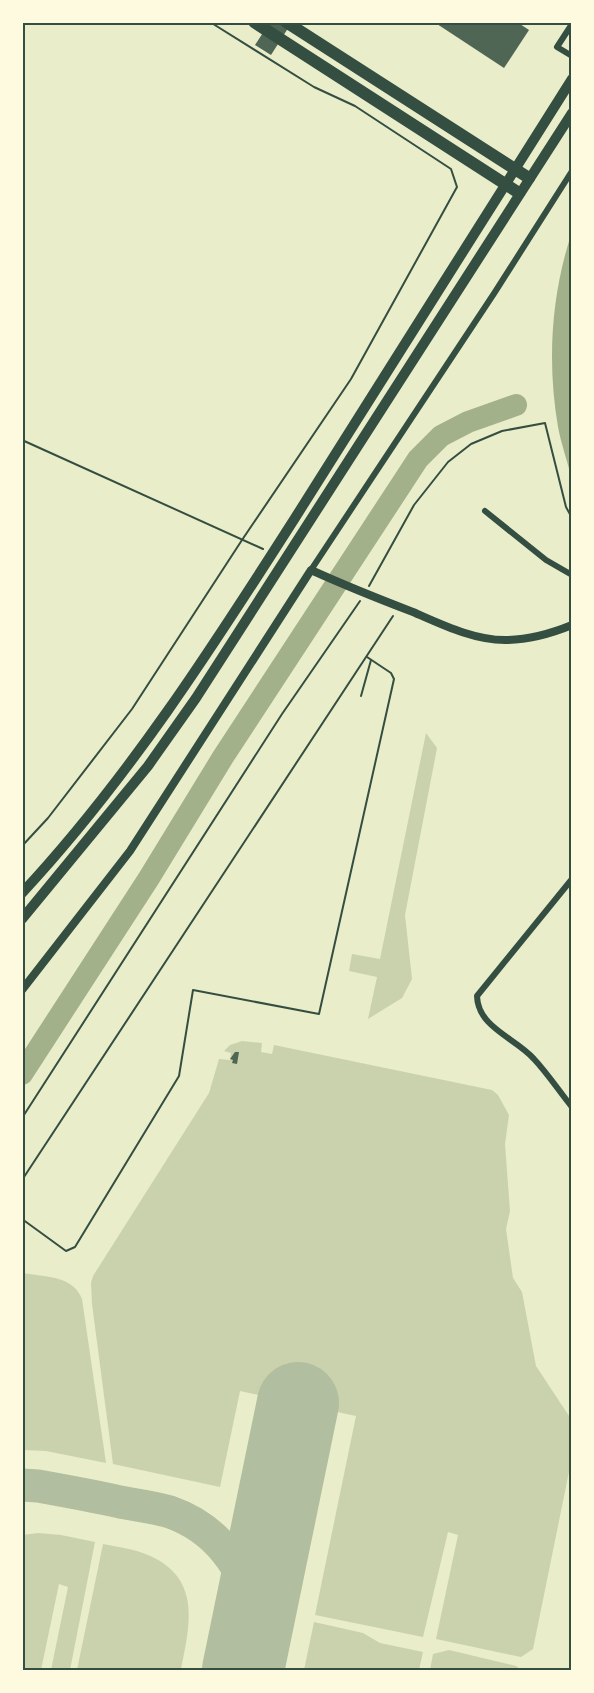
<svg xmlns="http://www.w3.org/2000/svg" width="594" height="1693" viewBox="0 0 594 1693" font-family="'Titillium Web',sans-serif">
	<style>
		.green { fill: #cad2ad }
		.water { fill: #a3b18a }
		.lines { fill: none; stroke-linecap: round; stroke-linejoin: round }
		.river { stroke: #a3b18a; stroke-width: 22 }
		.taxiway { stroke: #b2bea0; stroke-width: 33 }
		.runway { stroke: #b2bea0; stroke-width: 82 }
		.building { fill: #4f6655 }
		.path { stroke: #344e41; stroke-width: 2 }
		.minor { stroke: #344e41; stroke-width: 6 }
		.tertiary { stroke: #344e41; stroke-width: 8 }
		.primary { stroke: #344e41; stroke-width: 10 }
		.motorway { stroke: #344e41; stroke-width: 12 }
		.neatline { fill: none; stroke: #344e41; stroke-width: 2 }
	</style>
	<rect width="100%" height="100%" fill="#e9edc9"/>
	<g class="green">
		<polygon points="426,733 437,748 405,915 412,979 402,998 368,1019 377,977 349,971 352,954 380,959"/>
		<polygon points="242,1041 262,1043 261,1052 272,1054 274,1045 492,1090 498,1095 509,1115 505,1144 510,1211 506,1229 513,1278 522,1292 536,1366 571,1419 571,1462 533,1649 521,1657 436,1639 458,1535 448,1532 423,1637 315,1615 356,1416 240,1391 220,1487 113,1464 92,1304 91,1283 93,1276 209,1093 219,1059 230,1060 231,1053 224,1051 230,1045"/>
		<path d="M23 1273C44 1277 73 1275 82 1299L106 1463 46 1451 23 1450Z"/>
		<polygon points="38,1533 61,1535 95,1542 70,1670 51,1670 68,1587 59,1584 41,1670 23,1670 23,1535"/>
		<path d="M103 1544C118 1547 135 1549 148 1555 202 1578 190 1625 181 1670H77Z"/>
		<polygon points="314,1622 363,1633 380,1643 423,1652 419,1670 304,1670"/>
		<polygon points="449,1650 516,1666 522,1670 430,1670 433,1654"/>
	</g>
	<path class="water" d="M571 235V476C567 460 561 443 558 427 547 363 551 296 571 235Z"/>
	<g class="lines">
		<polyline class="river" points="22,1074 149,878 223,757 418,459 441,436 468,422 516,405"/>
		<path class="taxiway" d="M22 1485 38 1486C66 1491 93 1496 120 1502 136 1505 154 1507 170 1512 216 1528 245 1567 255 1613"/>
		<polyline class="runway" points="243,1670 298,1403"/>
	</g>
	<g class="building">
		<polygon points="270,22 292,22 271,55 255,45"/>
		<polygon points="434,22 517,22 529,30 504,68"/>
		<polygon points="235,1052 239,1052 237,1064 232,1063 233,1060 230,1059"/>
	</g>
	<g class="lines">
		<g class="path">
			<polyline points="22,440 263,549"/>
			<polyline points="369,586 414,505 448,462 471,444 502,431 545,423 566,507 572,518"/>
			<polyline points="361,696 371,660"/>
			<polyline points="22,846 48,818 132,709 242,540 351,379 457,187 451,169 355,106 314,87 210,22"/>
			<polyline points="22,1118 282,714 360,601"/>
			<polyline points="22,1180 393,616"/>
			<polyline points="22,1219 66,1251 75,1247 179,1076 193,990 319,1014 394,679 391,673 367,657"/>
		</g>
		<g class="minor">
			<polyline points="572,24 557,47 572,56"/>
			<polyline points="485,511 546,560 572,575"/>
			<polyline points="311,570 495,292 572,171"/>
			<path d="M572 879 477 996C478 1028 516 1038 534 1059 548 1074 559 1091 572 1107"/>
		</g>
		<path class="tertiary" d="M22 990 130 851 311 570C344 585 379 599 413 612 441 624 473 640 505 640 528 640 550 634 572 625"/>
		<g class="primary">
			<path d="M22 893C128 779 212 648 295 518 388 372 479 225 572 79"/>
			<polyline points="22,919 148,766 196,698 572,113"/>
		</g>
		<g class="motorway">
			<polyline points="254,22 519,193"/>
			<polyline points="286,22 529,178"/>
		</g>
	</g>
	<rect width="594" height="1693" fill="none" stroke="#fefae0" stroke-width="48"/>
	<rect x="24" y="24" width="546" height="1645" class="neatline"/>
</svg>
